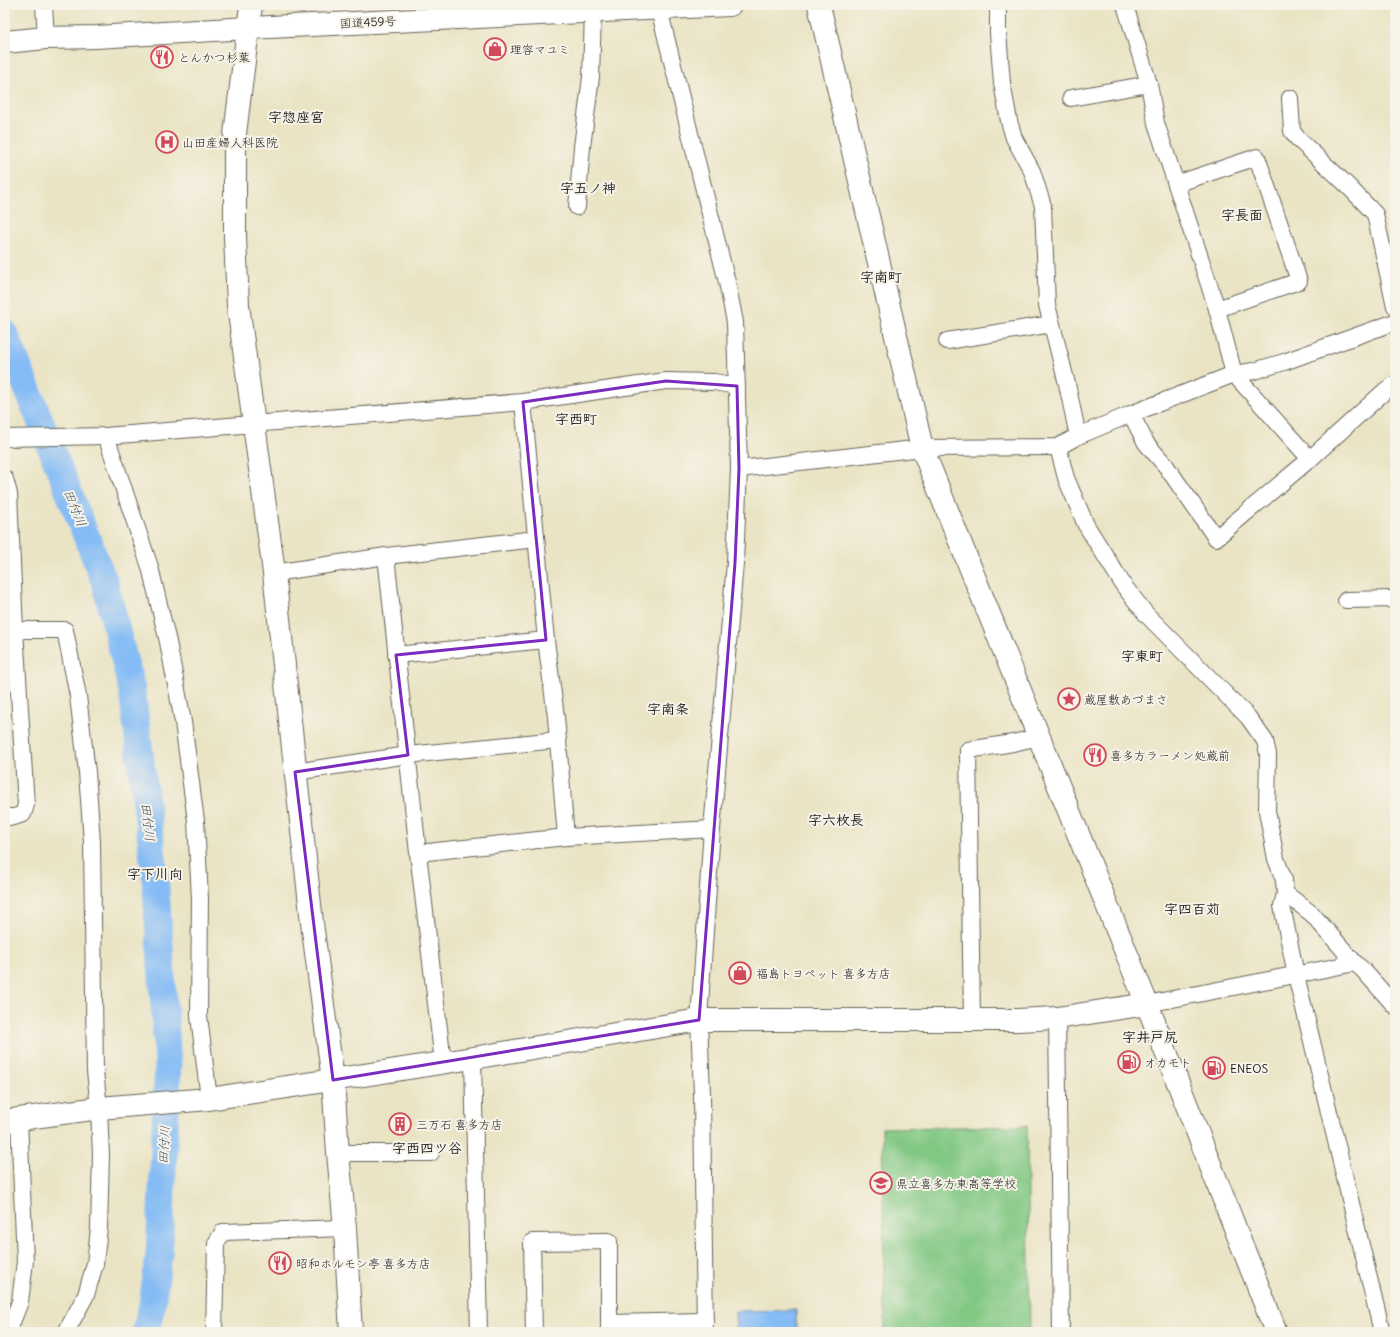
<svg xmlns="http://www.w3.org/2000/svg" width="1400" height="1337" viewBox="0 0 1400 1337" font-family="Delius,'Klee One',sans-serif">
	<style>
		.green { fill: #81c883; stroke: #4e7250 }
		.water { fill: #85bcf5; stroke: #506c88 }
		.lines { fill: none; stroke-linecap: round; stroke-linejoin: round }
		.river { stroke: #85bcf5; stroke-width: 27 }
		.street-casing { stroke: #646257; stroke-width: 18 }
		.secondary-casing { stroke: #646257; stroke-width: 24 }
		.highway-casing { stroke: #646257; stroke-width: 24 }
		.street { stroke: #fff; stroke-width: 16 }
		.secondary { stroke: #fff; stroke-width: 22 }
		.highway { stroke: #fff; stroke-width: 22 }
		.marked { fill: none; stroke: #7b2cbf; stroke-width: 3; stroke-linejoin: round }
		.labels { text-anchor: middle; dominant-baseline: central; stroke-width: 4; stroke-linejoin: round; paint-order: stroke }
		.street-label { font-size: 12px; fill: #1c1c1c; stroke: #f7f3e8 }
		.poi-label { font-size: 12px; fill: #1c1c1c; stroke: #f7f3e8; text-anchor: start }
		.water-label { font-size: 13px; font-style: italic; fill: #415468; stroke: #f7f3e8 }
		.quarter-label { font-size: 14px; font-weight: bold; fill: #1c1c1c; stroke: #f7f3e8 }
	</style>
	<rect width="100%" height="100%" fill="#f7f3e8"/>
	<filter id="ink" filterUnits="userSpaceOnUse"><feTurbulence type="fractalNoise" baseFrequency=".025" numOctaves="2"/><feDisplacementMap in="SourceGraphic" scale="8" xChannelSelector="R" yChannelSelector="G"/><feConvolveMatrix kernelMatrix="1 2 1 2 8 2 1 2 1" color-interpolation-filters="sRGB"/></filter>
	<filter id="wash" filterUnits="userSpaceOnUse"><feTurbulence type="fractalNoise" baseFrequency=".012" numOctaves="4" result="noise"/><feDisplacementMap in="SourceGraphic" scale="16" xChannelSelector="R" yChannelSelector="G"/><feGaussianBlur stdDeviation="0.9" result="paint"/><feColorMatrix in="noise" values="0 0 0 0 0 0 0 0 0 0 0 0 0 0 0 0 0 1.4 0 .05"/><feComposite in="paint" operator="in"/></filter>
	<g filter="url(#wash)">
		<rect width="100%" height="100%" fill="#eae4c5"/>
		<polygon class="green" points="1027,1126 1030,1332 885,1332 882,1128"/>
		<polygon class="water" points="796,1310 796,1332 736,1332 735,1311"/>
		<g class="lines">
			<polyline class="river" points="5,333 105,583 132,690 155,875 168,1064 159,1254 152,1306 145,1332"/>
		</g>
	</g>
	<g filter="url(#ink)">
		<g class="lines">
			<g class="street-casing">
				<g id="street">
					<polyline points="44,5 46,38"/>
					<polyline points="656,5 659,9 727,282 735,322 739,469 735,563 712,829 699,1020 702,1094 705,1332"/>
					<polyline points="998,5 998,33 1002,83 1009,121 1014,138 1032,171 1043,206 1047,305 1067,384 1078,436"/>
					<polyline points="1125,5 1149,84 1156,123 1217,309 1234,374 1310,459"/>
					<polyline points="1071,98 1149,84"/>
					<polyline points="1290,98 1292,131 1298,139 1347,185 1375,214 1395,306"/>
					<polyline points="1176,184 1257,157 1299,281 1217,309"/>
					<polyline points="577,207 582,147 591,77 593,12"/>
					<polyline points="947,341 1052,324"/>
					<polyline points="523,402 546,640 556,717 566,837 712,829"/>
					<polyline points="1131,414 1146,443 1166,466 1216,538 1310,459 1386,390 1395,384"/>
					<polyline points="106,436 150,567 168,642 183,722 196,821 200,899 199,1016 209,1099"/>
					<polyline points="5,438 106,436 523,402 666,381 714,382 737,386"/>
					<polyline points="1058,447 1066,478 1086,525 1124,586 1146,614 1248,717 1265,741 1268,754 1267,811 1276,859 1284,880 1285,893 1282,906 1296,975 1382,1332"/>
					<polyline points="739,469 922,448 1058,447 1078,436 1131,414 1234,374 1254,371 1284,362 1395,322"/>
					<polyline points="5,479 9,494 15,630 26,805 23,814 14,817 5,817"/>
					<polyline points="386,556 418,853 443,1062"/>
					<polyline points="274,573 386,556 536,539"/>
					<polyline points="1346,600 1395,599"/>
					<polyline points="15,630 65,630 78,696 87,772 92,842 95,1071 99,1108 101,1156 99,1228 95,1264 86,1295 66,1332"/>
					<polyline points="396,655 546,640"/>
					<polyline points="295,772 408,755 557,740"/>
					<polyline points="418,853 566,837"/>
					<polyline points="1285,893 1312,914 1355,963 1363,970 1395,1006"/>
					<polyline points="1147,1004 1355,963"/>
					<polyline points="1057,1018 1061,1332"/>
					<polyline points="972,1020 968,750 1013,743 1038,737"/>
					<polyline points="473,1058 479,1332"/>
					<polyline points="338,1153 431,1153"/>
					<polyline points="609,1323 705,1321"/>
					<polyline points="8,1332 20,1302 25,1261 19,1119"/>
					<polyline points="214,1332 216,1243 223,1232 345,1228"/>
					<polyline points="534,1332 532,1242 609,1241 609,1332"/>
				</g>
			</g>
			<g class="secondary-casing">
				<g id="secondary">
					<polyline points="251,5 235,134 235,236 238,305 274,573 312,923 333,1080 338,1153 345,1228 351,1332"/>
					<polyline points="819,5 922,448 1147,1004 1276,1332"/>
					<polyline points="5,1121 99,1108 209,1099 473,1058 699,1020 1018,1020 1057,1018 1147,1004"/>
				</g>
			</g>
			<g class="highway-casing">
				<polyline id="highway" points="5,42 46,38 96,37 248,28 730,5"/>
			</g>
			<use href="#street" class="street"/>
			<use href="#secondary" class="secondary"/>
			<use href="#highway" class="highway"/>
		</g>
	</g>
	<path class="marked" d="M666 381 737 386 739 469 735 563 699 1020 333 1080 295 772 408 755 396 655 546 640 523 402Z"/>
	<defs>
		<g id="shop-ring" transform="scale(1.15)"><circle r="9.5" fill="#f7f3e8" stroke="#d1495b" stroke-width="1.5"/><path d="M-5-2.5h2.3a2.7 3.5 0 0 1 5.4 0H5L5.5 6h-11ZM-1.5-2.5h3a1.5 2.3 0 0 0-3 0Z" fill="#d1495b"/></g>
		<g id="restaurant-ring" transform="scale(1.15)"><circle r="9.5" fill="#f7f3e8" stroke="#d1495b" stroke-width="1.5"/><path d="M-5-6h1v4h1v-4h1v4h1v-4h1v5L-1.5 .5V6h-2V.5L-5-1ZM5-6V6H3V1.5H1.5Q1.5-4 5-6Z" fill="#d1495b"/></g>
		<g id="hospital-ring" transform="scale(1.15)"><circle r="9.5" fill="#f7f3e8" stroke="#d1495b" stroke-width="1.5"/><path d="M-5-5h3v3.5h4V-5h3V5h-3V1.5h-4V5h-3Z" fill="#d1495b"/></g>
		<g id="sight-ring" transform="scale(1.15)"><circle r="9.5" fill="#f7f3e8" stroke="#d1495b" stroke-width="1.5"/><path d="M0-6L1.8-2.2L6-1.7L2.9 1.2L3.7 5.4L0 3.3L-3.7 5.4L-2.9 1.2L-6-1.7L-1.8-2.2Z" fill="#d1495b"/></g>
		<g id="fuel-ring" transform="scale(1.15)"><circle r="9.5" fill="#f7f3e8" stroke="#d1495b" stroke-width="1.5"/><path d="M-5.5-6h7V0h2V4h1.3V-2.5L3-4.5l.8-.8L6-3V5H2.5V1h-1V6h-7ZM-4.2-4.7v3.2H.2V-4.7Z" fill="#d1495b"/></g>
		<g id="building-ring" transform="scale(1.15)"><circle r="9.5" fill="#f7f3e8" stroke="#d1495b" stroke-width="1.5"/><path d="M-4-6H4V6H1V3H-1V6H-4ZM-2.5-4.3h1.7v1.8h-1.7ZM.8-4.3h1.7v1.8H.8ZM-2.5-1h1.7V.8h-1.7ZM.8-1h1.7V.8H.8Z" fill="#d1495b"/></g>
		<g id="school-ring" transform="scale(1.15)"><circle r="9.5" fill="#f7f3e8" stroke="#d1495b" stroke-width="1.5"/><path d="M0-5L7-2L0 1L-7-2ZM-4 1L0 2.5L4 1V4Q0 6-4 4Z" fill="#d1495b"/></g>
	</defs>
	<g fill-rule="evenodd">
		<use href="#shop-ring" x="495" y="49"/>
		<use href="#restaurant-ring" x="162" y="57"/>
		<use href="#hospital-ring" x="167" y="142"/>
		<use href="#sight-ring" x="1069" y="699"/>
		<use href="#restaurant-ring" x="1095" y="755"/>
		<use href="#shop-ring" x="740" y="973"/>
		<use href="#fuel-ring" x="1129" y="1062"/>
		<use href="#fuel-ring" x="1214" y="1068"/>
		<use href="#building-ring" x="400" y="1124"/>
		<use href="#school-ring" x="881" y="1183"/>
		<use href="#restaurant-ring" x="280" y="1263"/>
	</g>
	<g class="labels">
		<g class="street-label">
			<text transform="translate(368 22) rotate(-3)">国道459号</text>
		</g>
		<g class="poi-label">
			<text x="510" y="49">理容マユミ</text>
			<text x="178" y="57">とんかつ杉葉</text>
			<text x="182" y="142">山田産婦人科医院</text>
			<text x="1084" y="699">蔵屋敷あづまさ</text>
			<text x="1110" y="755">喜多方ラーメン処蔵前</text>
			<text x="756" y="973">福島トヨペット 喜多方店</text>
			<text x="1144" y="1062">オカモト</text>
			<text x="1230" y="1068">ENEOS</text>
			<text x="416" y="1124">三万石 喜多方店</text>
			<text x="896" y="1183">県立喜多方東高等学校</text>
			<text x="296" y="1263">昭和ホルモン亭 喜多方店</text>
		</g>
		<g class="water-label">
			<text transform="translate(75 508) rotate(68)">田付川</text>
			<text transform="translate(148 822) rotate(83)">田付川</text>
			<text transform="translate(164 1145) rotate(-87)">田付川</text>
		</g>
		<g class="quarter-label">
			<text x="296" y="117">字惣座宮</text>
			<text x="588" y="188">字五ノ神</text>
			<text x="1242" y="215">字長面</text>
			<text x="881" y="277">字南町</text>
			<text x="576" y="419">字西町</text>
			<text x="1142" y="656">字東町</text>
			<text x="668" y="709">字南条</text>
			<text x="836" y="820">字六枚長</text>
			<text x="155" y="874">字下川向</text>
			<text x="1192" y="909">字四百苅</text>
			<text x="1150" y="1037">字井戸尻</text>
			<text x="427" y="1148">字西四ツ谷</text>
		</g>
	</g>
	<rect width="1400" height="1337" fill="none" stroke="#f7f3e8" stroke-width="20"/>
</svg>
